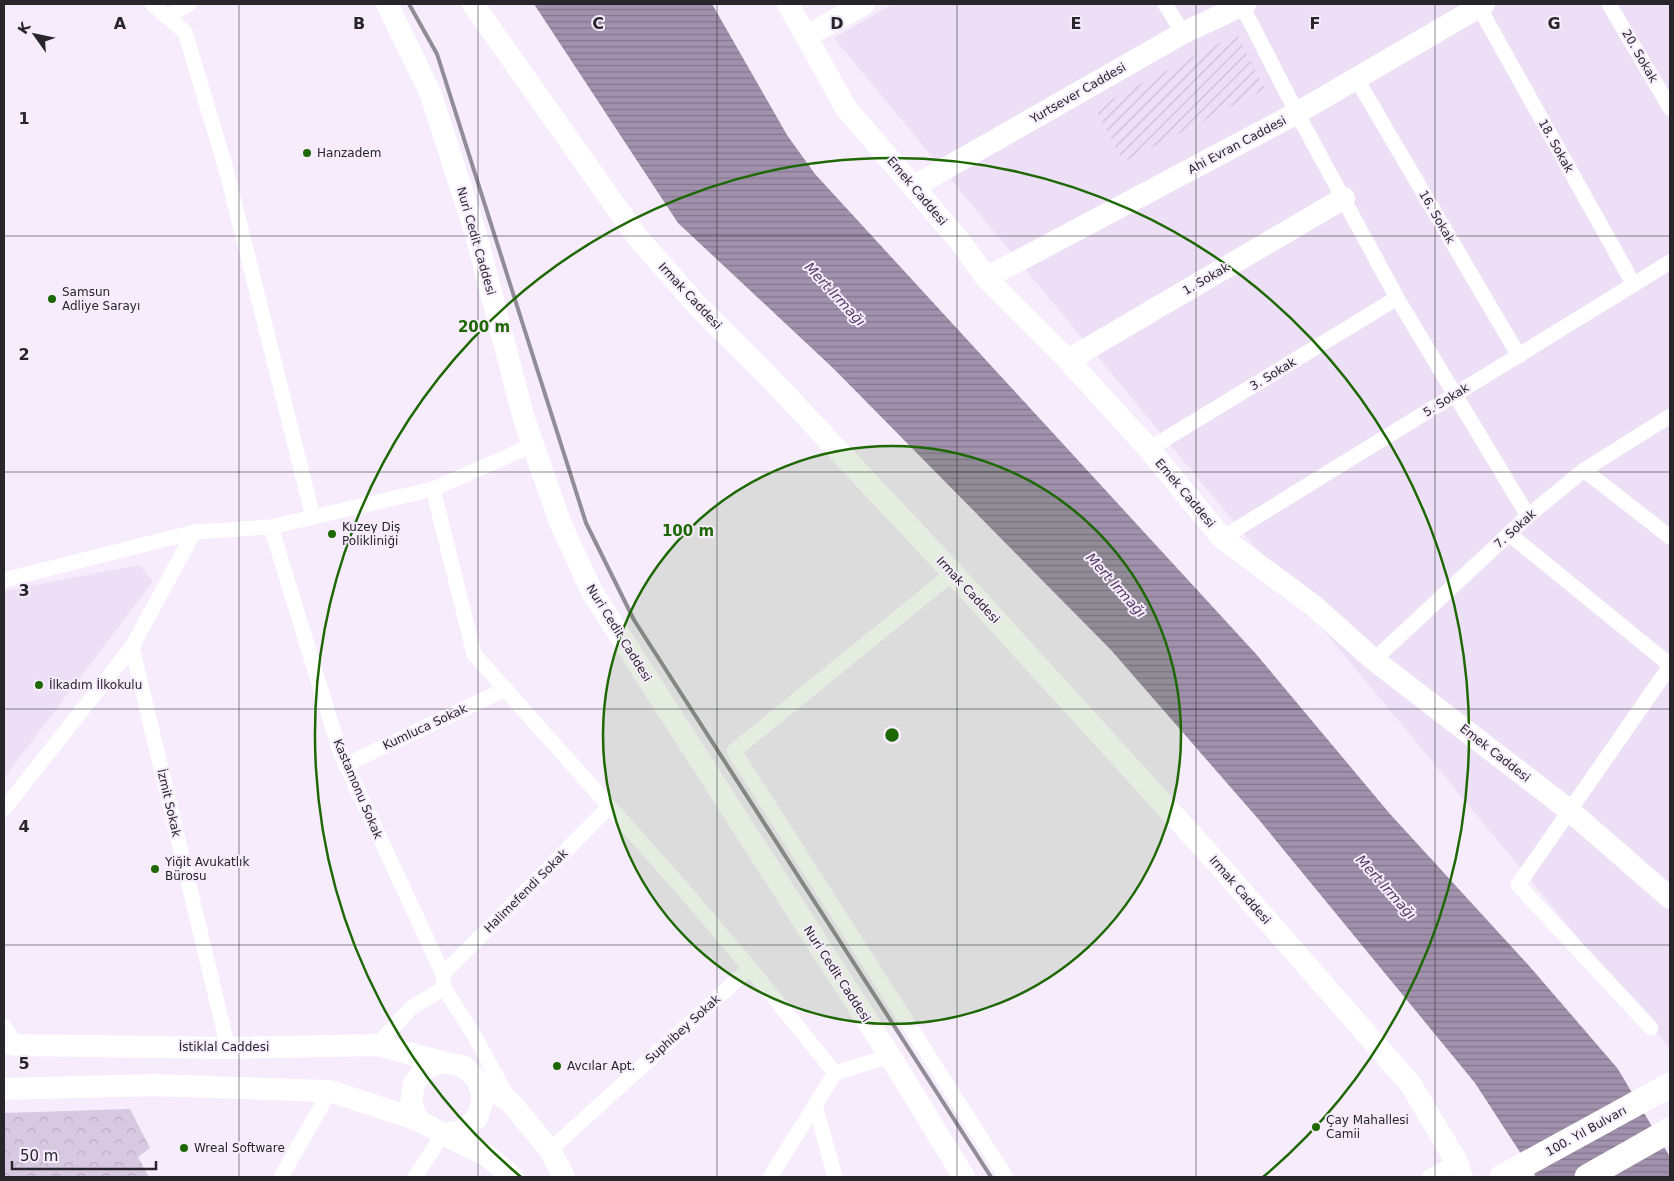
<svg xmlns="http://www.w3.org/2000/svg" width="1674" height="1181" viewBox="0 0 1674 1181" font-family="'DejaVu Sans',sans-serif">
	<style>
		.built { fill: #eddff6 }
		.industrial { fill: url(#industrial-furrows) }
		.park { fill: url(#park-crowns) }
		.water { fill: url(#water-rules) }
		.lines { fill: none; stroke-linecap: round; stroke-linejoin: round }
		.street { stroke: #fff; stroke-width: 15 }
		.secondary { stroke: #fff; stroke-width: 22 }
		.primary { stroke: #fff; stroke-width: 25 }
		.rail { stroke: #928c97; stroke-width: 4 }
		.grid { fill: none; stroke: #28252b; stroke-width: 1; stroke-opacity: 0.55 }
		.ring { fill: none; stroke: #1e6803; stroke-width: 2.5 }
		.poi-dot { fill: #1e6803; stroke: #f6ecfc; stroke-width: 2 }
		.labels { text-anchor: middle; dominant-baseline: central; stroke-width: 4; stroke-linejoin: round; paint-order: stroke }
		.street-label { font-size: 12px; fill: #28252b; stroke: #f6ecfc }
		.poi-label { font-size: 12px; fill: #28252b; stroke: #f6ecfc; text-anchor: start }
		.water-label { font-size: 14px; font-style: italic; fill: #573e66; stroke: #f6ecfc }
		.grid-label { font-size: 16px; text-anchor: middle; font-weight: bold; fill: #28252b; stroke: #f6ecfc; stroke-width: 4; stroke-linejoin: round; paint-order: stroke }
		.centre { fill: #1e6803; stroke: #f6ecfc; stroke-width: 2.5 }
		.ring-label { font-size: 15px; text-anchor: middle; font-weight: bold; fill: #1e6803; stroke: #f6ecfc; stroke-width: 4; stroke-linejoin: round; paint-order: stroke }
	</style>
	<defs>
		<pattern id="industrial-furrows" width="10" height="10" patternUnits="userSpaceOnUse" patternTransform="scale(1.25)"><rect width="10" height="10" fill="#eddff6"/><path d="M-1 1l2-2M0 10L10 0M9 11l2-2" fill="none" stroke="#cbbfd3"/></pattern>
		<pattern id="park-crowns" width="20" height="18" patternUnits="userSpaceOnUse" patternTransform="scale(1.25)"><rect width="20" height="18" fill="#d8c9e2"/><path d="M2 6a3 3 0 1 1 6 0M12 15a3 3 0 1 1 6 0" fill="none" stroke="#b9acc2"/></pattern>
		<pattern id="water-rules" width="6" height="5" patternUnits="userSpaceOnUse" patternTransform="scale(1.25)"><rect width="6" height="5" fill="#a191ac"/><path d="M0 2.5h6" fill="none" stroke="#83768c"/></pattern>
	</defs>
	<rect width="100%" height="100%" fill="#f6ecfc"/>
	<g class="built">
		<polygon points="893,4 1670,4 1670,1049 834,38"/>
		<polygon points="139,565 153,581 4,778 4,591"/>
	</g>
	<polygon class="industrial" points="1237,34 1265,89 1123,162 1095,108"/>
	<polygon class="park" points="130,1109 150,1148 138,1157 149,1177 4,1177 4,1113"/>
	<polygon class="water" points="534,4 712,4 787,135 815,174 1256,654 1390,814 1531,968 1618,1069 1670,1157 1670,1177 1536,1177 1475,1083 1260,821 1111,650 834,369 678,223"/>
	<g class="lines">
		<g class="street">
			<polyline points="152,4 185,32 226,169 313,517"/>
			<polyline points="1165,4 1183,33"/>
			<polyline points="1609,4 1670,108"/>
			<polyline points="1242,6 1297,113 1397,298 1528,516"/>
			<polyline points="1479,7 1634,285"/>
			<polyline points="167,17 189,4"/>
			<polyline points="1356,78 1519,356"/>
			<polyline points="1149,449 1397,298"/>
			<polyline points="1584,470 1670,537"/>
			<polyline points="433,489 474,654 682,888 750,968 835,1073"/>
			<polyline points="271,527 340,752 443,974 444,988 474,1035 509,1099"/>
			<polyline points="1509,534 1670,665"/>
			<polyline points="1222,538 1670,262"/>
			<polyline points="953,573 734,751 1006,1177"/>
			<polyline points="4,580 194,532 271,527 433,489 533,445"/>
			<polyline points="132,647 228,1048"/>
			<polyline points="1374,660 1528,516 1584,470 1670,416"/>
			<polyline points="345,765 506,689"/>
			<polyline points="4,809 132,647 194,532"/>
			<polyline points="443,974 609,807"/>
			<polyline points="4,1026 16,1045"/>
			<polyline points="1651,1028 1518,885 1670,666"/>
			<polyline points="377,1045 411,1008 444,988"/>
			<polyline points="815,1105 835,1177"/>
			<polyline points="550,1150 750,968"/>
			<polyline points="281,1177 330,1091"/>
			<polyline points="415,1177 443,1134"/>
			<polyline points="770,1177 835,1073 890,1056"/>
			<polyline points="1429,1177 1457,1162"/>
		</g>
		<g class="secondary">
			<polyline points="387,4 430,92 475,231 524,419 560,522 592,592 890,1056 964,1177"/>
			<polyline points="473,4 638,238 696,304 771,379 953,573 1219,865 1411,1085 1457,1162 1462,1177"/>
			<polyline points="788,4 846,108 962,244 986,278 1068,360 1149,449 1222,538 1314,606 1374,660 1569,810 1670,898"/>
			<polyline points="806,36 864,4"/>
			<polyline points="913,187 1183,33 1245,4"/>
			<polyline points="986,278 1297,113 1484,4"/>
			<polyline points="1068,360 1344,198"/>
			<polyline points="4,1043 16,1045 228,1048 377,1045 442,1062"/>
			<polyline points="478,1080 483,1099 477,1118 462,1131 443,1134 418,1120 411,1103 414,1084 425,1069 442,1062 463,1066 478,1080 511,1103 550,1150 564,1177"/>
			<polyline points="4,1089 154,1085 330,1091 418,1120"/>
			<polyline points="443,1134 486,1155 513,1177"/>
		</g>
		<g class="primary">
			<polyline points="1502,1177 1670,1085"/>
			<polyline points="1587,1177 1670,1130"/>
		</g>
		<polyline class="rail" points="409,4 437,54 586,523 634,620 991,1177"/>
	</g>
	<path class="grid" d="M239 4V1177M478 4V1177M717 4V1177M957 4V1177M1196 4V1177M1435 4V1177M4 236H1670M4 472H1670M4 709H1670M4 945H1670"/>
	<circle cx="892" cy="735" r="289" fill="#1e6803" fill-opacity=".12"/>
	<g class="ring">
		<circle cx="892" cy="735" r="289"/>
		<path d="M521 1177A577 577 0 1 1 1263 1177"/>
	</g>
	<g class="poi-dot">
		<circle cx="307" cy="153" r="5"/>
		<circle cx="52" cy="299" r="5"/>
		<circle cx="332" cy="534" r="5"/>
		<circle cx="39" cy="685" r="5"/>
		<circle cx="155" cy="869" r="5"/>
		<circle cx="557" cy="1066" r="5"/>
		<circle cx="1316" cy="1127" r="5"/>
		<circle cx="184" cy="1148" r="5"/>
	</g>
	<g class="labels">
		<g class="street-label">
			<text transform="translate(1640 56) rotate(60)">20. Sokak</text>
			<text transform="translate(1078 93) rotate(-30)">Yurtsever Caddesi</text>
			<text transform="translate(1237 145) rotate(-28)">Ahi Evran Caddesi</text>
			<text transform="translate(1556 146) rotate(61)">18. Sokak</text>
			<text transform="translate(917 191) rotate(50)">Emek Caddesi</text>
			<text transform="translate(1437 217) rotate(60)">16. Sokak</text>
			<text transform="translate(476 241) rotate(74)">Nuri Cedit Caddesi</text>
			<text transform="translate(1206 279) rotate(-30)">1. Sokak</text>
			<text transform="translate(690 296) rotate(47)">Irmak Caddesi</text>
			<text transform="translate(1273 374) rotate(-31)">3. Sokak</text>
			<text transform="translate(1446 400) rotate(-32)">5. Sokak</text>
			<text transform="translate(1185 493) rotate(50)">Emek Caddesi</text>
			<text transform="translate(1515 529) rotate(-42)">7. Sokak</text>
			<text transform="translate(968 590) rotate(47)">Irmak Caddesi</text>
			<text transform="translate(619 633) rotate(58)">Nuri Cedit Caddesi</text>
			<text transform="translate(425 727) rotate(-25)">Kumluca Sokak</text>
			<text transform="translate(1495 753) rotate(38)">Emek Caddesi</text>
			<text transform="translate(358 789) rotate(67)">Kastamonu Sokak</text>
			<text transform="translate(169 803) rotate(77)">İzmit Sokak</text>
			<text transform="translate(1240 890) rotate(49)">Irmak Caddesi</text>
			<text transform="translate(526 891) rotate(-45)">Halimefendi Sokak</text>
			<text transform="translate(837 974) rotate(57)">Nuri Cedit Caddesi</text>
			<text transform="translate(683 1029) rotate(-42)">Suphibey Sokak</text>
			<text x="224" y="1047">İstiklal Caddesi</text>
			<text transform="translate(1586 1131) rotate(-29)">100. Yıl Bulvarı</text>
		</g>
		<g class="poi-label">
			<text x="317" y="153">Hanzadem</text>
			<text x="62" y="292">Samsun<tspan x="62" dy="14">Adliye Sarayı</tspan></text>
			<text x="342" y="527">Kuzey Diş<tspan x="342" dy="14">Polikliniği</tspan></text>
			<text x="49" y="685">İlkadım İlkokulu</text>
			<text x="165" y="862">Yiğit Avukatlık<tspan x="165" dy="14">Bürosu</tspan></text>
			<text x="567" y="1066">Avcılar Apt.</text>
			<text x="1326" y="1120">Çay Mahallesi<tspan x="1326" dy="14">Camii</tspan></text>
			<text x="194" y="1148">Wreal Software</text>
		</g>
		<g class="water-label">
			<text transform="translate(835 294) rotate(47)">Mert Irmağı</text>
			<text transform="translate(1116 585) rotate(48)">Mert Irmağı</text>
			<text transform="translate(1386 887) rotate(48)">Mert Irmağı</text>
		</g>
	</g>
	<g class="grid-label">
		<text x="120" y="29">A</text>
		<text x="359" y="29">B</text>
		<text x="598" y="29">C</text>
		<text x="837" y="29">D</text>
		<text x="1076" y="29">E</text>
		<text x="1315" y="29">F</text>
		<text x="1554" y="29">G</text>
		<text x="24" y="124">1</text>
		<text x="24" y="360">2</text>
		<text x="24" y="596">3</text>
		<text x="24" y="832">4</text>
		<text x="24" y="1069">5</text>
	</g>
	<circle cx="892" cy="735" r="8" class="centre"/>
	<g class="ring-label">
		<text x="484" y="332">200 m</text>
		<text x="688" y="536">100 m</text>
	</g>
	<rect width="1674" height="1181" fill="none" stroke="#28252b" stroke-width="10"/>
	<g transform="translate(35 35) rotate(303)" stroke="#f6ecfc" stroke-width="4" paint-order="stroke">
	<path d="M0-4L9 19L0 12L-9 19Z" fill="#28252b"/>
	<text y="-8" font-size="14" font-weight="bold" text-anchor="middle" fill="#28252b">K</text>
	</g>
	<path d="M12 1161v8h144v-8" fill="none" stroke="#28252b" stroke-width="2.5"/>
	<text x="20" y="1161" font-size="15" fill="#28252b" stroke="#f6ecfc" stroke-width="4" paint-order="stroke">50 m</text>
</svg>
